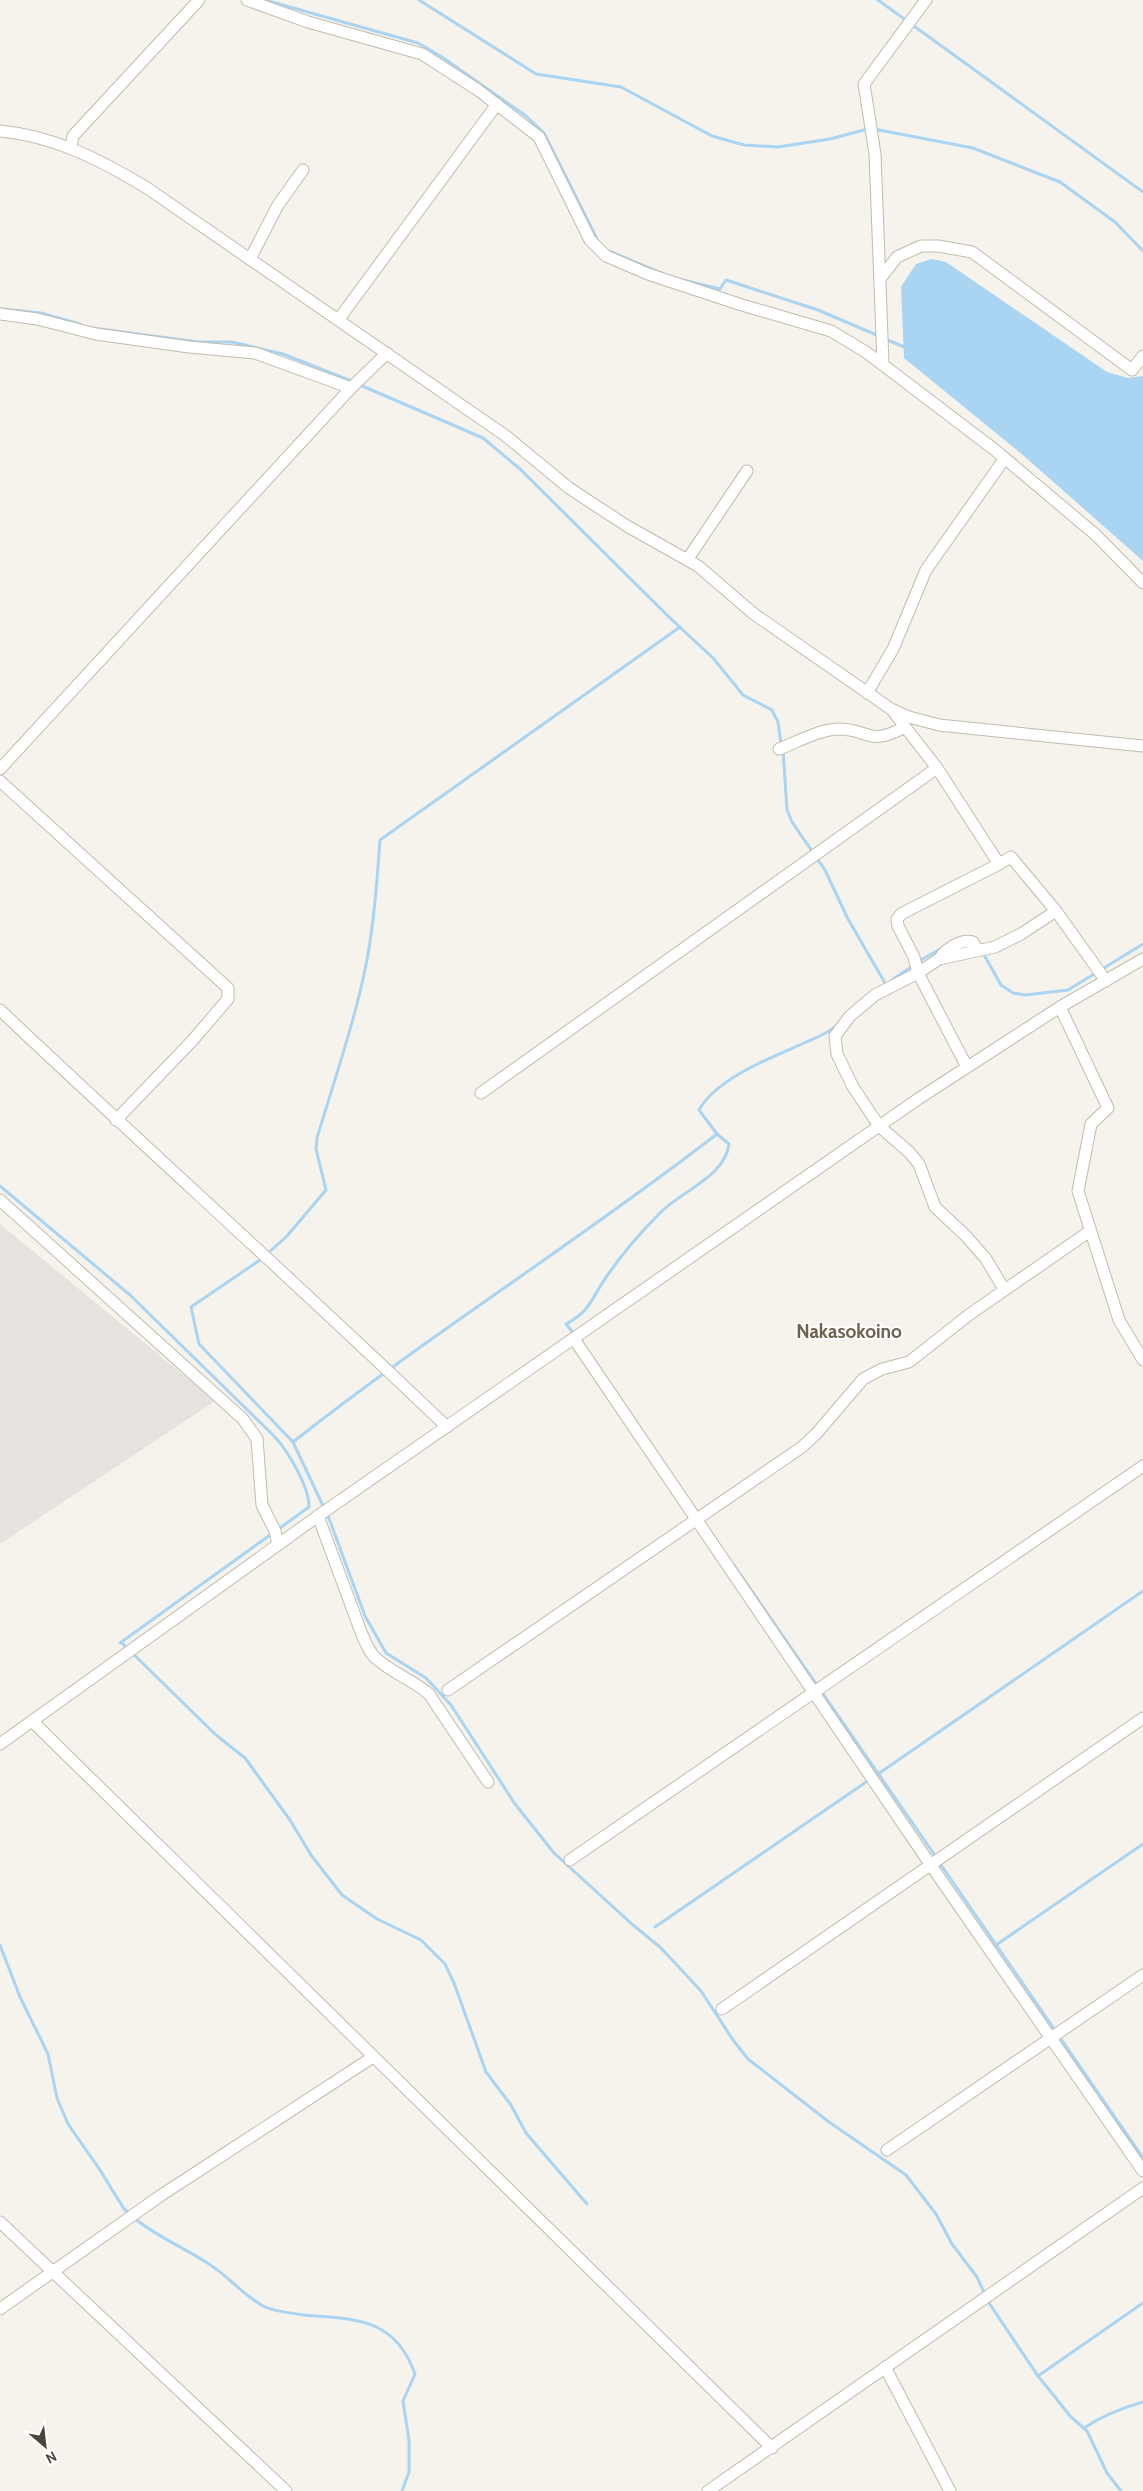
<svg xmlns="http://www.w3.org/2000/svg" width="1143" height="2491" viewBox="0 0 1143 2491" font-family="Cabin,sans-serif">
	<style>
		.industrial { fill: #e6e2dd }
		.water { fill: #a9d4f2 }
		.lines { fill: none; stroke-linecap: round; stroke-linejoin: round }
		.stream { stroke: #a9d4f2; stroke-width: 3 }
		.minor-casing { stroke: #c2bbae; stroke-width: 13 }
		.minor { stroke: #fff; stroke-width: 11 }
		.labels { text-anchor: middle; dominant-baseline: central; stroke-width: 4; stroke-linejoin: round; paint-order: stroke }
		.quarter-label { font-size: 19px; font-weight: bold; fill: #6e6250; stroke: #fff }
	</style>
	<rect width="100%" height="100%" fill="#f6f3ec"/>
	<polygon class="industrial" points="0,1224 215,1401 0,1544"/>
	<polygon class="water" points="932,259 946,262 1107,372 1128,378 1143,376 1143,561 1024,456 904,358 901,287 916,264"/>
	<g class="lines">
		<g class="stream">
			<polyline points="265,0 418,43 442,57 526,116 544,133 599,243"/>
			<polyline points="419,0 536,74 621,87 712,136 744,145 778,147 830,139 868,129"/>
			<polyline points="878,0 1143,192"/>
			<polyline points="874,129 973,148 1060,182 1115,222 1143,251"/>
			<polyline points="609,251 661,273"/>
			<polyline points="679,279 720,289 726,280 818,310 879,336"/>
			<polyline points="3,309 41,313 80,324"/>
			<polyline points="93,328 198,342 232,342 283,354 354,382"/>
			<polyline points="885,339 907,348"/>
			<polyline points="360,385 483,438 520,469 670,618 713,658 743,695 772,710 778,722 781,744"/>
			<polyline points="783,750 787,810 792,822 825,870 848,919 885,983"/>
			<polyline points="983,953 1001,985 1013,993 1025,995 1068,990 1143,944"/>
			<polyline points="919,961 944,947"/>
			<polyline points="892,980 914,965"/>
			<path d="M0 1186 130 1295 274 1436C288 1451 309 1486 309 1507L120 1643"/>
			<path d="M267 1254 287 1236 326 1190 316 1149 317 1138C334 1081 354 1024 366 965 374 924 377 882 380 840L680 627"/>
			<polyline points="263,1258 191,1307 199,1344 293,1442 324,1508"/>
			<path d="M575 1335 566 1324C587 1313 590 1303 601 1285 617 1260 639 1234 660 1213 681 1191 725 1177 729 1144L717 1134"/>
			<path d="M293 1442C430 1334 579 1241 717 1134L699 1110C716 1079 770 1058 802 1044 813 1039 827 1034 836 1026"/>
			<polyline points="327,1513 365,1616 386,1653 426,1678 451,1705 515,1804 554,1853 633,1925 661,1948 701,1991 733,2040 748,2059 829,2122 906,2175 936,2214 952,2244 977,2277 985,2295"/>
			<polyline points="733,1564 936,1857"/>
			<polyline points="122,1643 216,1735 245,1758 290,1820 311,1855 342,1895 377,1919 421,1940 445,1964 454,1983 486,2072 511,2105 526,2133 587,2204"/>
			<polyline points="878,1774 1143,1591"/>
			<polyline points="939,1862 1143,2158"/>
			<polyline points="655,1927 869,1780"/>
			<polyline points="0,1945 20,1997 48,2054 57,2098 68,2124 100,2170 124,2209 130,2214"/>
			<polyline points="996,1945 1143,1844"/>
			<path d="M134 2218C157 2237 185 2248 209 2264 228 2276 243 2295 263 2306 275 2312 291 2313 304 2315 354 2319 395 2317 415 2374L403 2401 409 2440V2472L402 2491"/>
			<polyline points="987,2300 1038,2376 1071,2417 1087,2431 1107,2473 1121,2491"/>
			<polyline points="1038,2376 1143,2303"/>
			<path d="M1084 2428C1102 2416 1122 2408 1143 2402"/>
		</g>
		<g class="minor-casing">
			<g id="minor">
				<polyline points="247,0 308,22 422,54 478,90 539,137 590,240 606,256 648,274 742,305 831,331 866,352 995,450 1096,535 1143,583"/>
				<path d="M0 131C54 136 101 160 147 188L506 436 569 488 627 526 698 566 754 614 891 709 909 717 939 725 1143 746"/>
				<polyline points="71,147 73,136 199,0"/>
				<polyline points="250,259 278,205 303,170"/>
				<polyline points="880,279 897,257 921,246 938,246 972,252 1132,370 1143,356"/>
				<polyline points="0,314 37,319 96,334 189,347 255,353 351,388"/>
				<polyline points="339,319 497,104"/>
				<polyline points="883,363 875,154 864,84 926,0"/>
				<polyline points="687,560 747,471"/>
				<polyline points="867,693 893,649 926,570 1005,458"/>
				<polyline points="892,710 937,768 999,864 1011,857 1056,911 1106,981"/>
				<path d="M779 749C797 742 818 730 838 729 870 729 868 747 905 727"/>
				<polyline points="0,769 351,388 387,353"/>
				<polyline points="0,781 228,988 228,999 192,1041 116,1120"/>
				<path d="M940 958C946 948 962 939 973 942L977 950"/>
				<polyline points="1060,1007 1108,1108 1091,1124 1078,1191 1119,1320 1143,1360"/>
				<path d="M0 1010C148 1150 300 1286 447 1427"/>
				<polyline points="967,1067 918,973 914,957 898,926 897,919 901,914 999,864"/>
				<polyline points="481,1093 937,768"/>
				<polyline points="0,1200 243,1419 257,1439 262,1505 275,1531 278,1545"/>
				<polyline points="1004,1289 986,1259 966,1236 935,1207 919,1164 909,1152 879,1126 853,1087 837,1054 835,1036 850,1016 875,995 918,973 939,959 995,947 1021,934 1056,911"/>
				<polyline points="574,1339 930,1864 1143,2171"/>
				<path d="M318 1516 361 1632C365 1641 369 1653 377 1659 392 1673 413 1680 429 1694L488 1782"/>
				<polyline points="448,1690 802,1447 817,1433 863,1379 882,1369 909,1362 970,1314 1090,1231"/>
				<polyline points="32,1721 772,2448"/>
				<polyline points="0,1744 318,1516 918,1099 1060,1007 1143,959"/>
				<polyline points="570,1860 1143,1466"/>
				<polyline points="722,2009 1143,1718"/>
				<polyline points="887,2150 1143,1975"/>
				<polyline points="0,2222 286,2491"/>
				<polyline points="0,2309 160,2196 373,2057"/>
				<polyline points="885,2367 950,2491"/>
				<polyline points="708,2491 1143,2188"/>
			</g>
		</g>
		<use href="#minor" class="minor"/>
	</g>
	<g class="labels">
		<g class="quarter-label">
			<text x="849" y="1331">Nakasokoino</text>
		</g>
	</g>
	<g transform="translate(45 2446) rotate(152)" stroke="#ffffff" stroke-width="4" paint-order="stroke">
	<path d="M0-4L9 19L0 12L-9 19Z" fill="#4b4439"/>
	<text y="-8" font-size="14" font-weight="bold" text-anchor="middle" fill="#4b4439">N</text>
	</g>
</svg>
